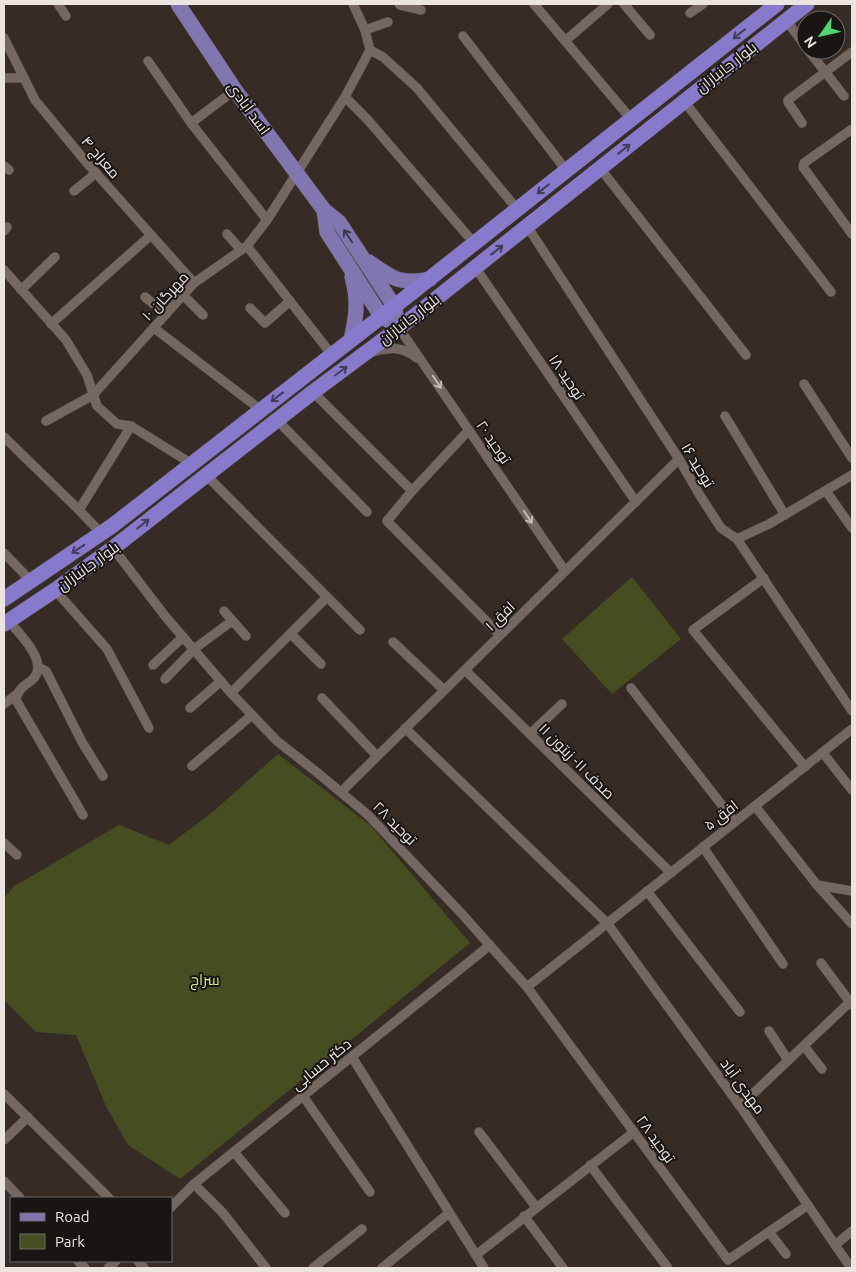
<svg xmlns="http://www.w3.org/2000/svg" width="856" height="1272" viewBox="0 0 856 1272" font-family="Ubuntu,Cairo,sans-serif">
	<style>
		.green { fill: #464e21 }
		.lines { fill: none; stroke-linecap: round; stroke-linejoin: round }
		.minor-casing { stroke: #524a45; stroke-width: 10 }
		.primary-casing { stroke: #524a45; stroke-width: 16 }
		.trunk-casing { stroke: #524a45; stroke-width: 16 }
		.minor { stroke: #736962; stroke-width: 9 }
		.primary { stroke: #8276b1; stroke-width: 15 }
		.trunk { stroke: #877acc; stroke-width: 15 }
		.oneway { stroke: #453d5c }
		.oneway2 { stroke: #3e374a }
		.oneway3 { stroke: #c1bab5 }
		.labels { text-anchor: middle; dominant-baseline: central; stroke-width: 4; stroke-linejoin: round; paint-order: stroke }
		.street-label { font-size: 15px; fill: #ebe5e1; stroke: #191512 }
		.park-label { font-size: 15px; fill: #d2e778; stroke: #191512 }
	</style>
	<rect width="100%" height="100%" fill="#342c25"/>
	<g class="green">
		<polygon points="632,577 681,639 612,694 562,639"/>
		<polygon points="278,754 371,826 470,943 180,1179 128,1145 106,1106 76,1035 36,1032 4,1000 4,898 13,887 119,825 169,845 215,810"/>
	</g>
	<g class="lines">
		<g class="minor-casing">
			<g id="minor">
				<polyline points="58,4 66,16"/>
				<polyline points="399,4 400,5 421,10"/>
				<polyline points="534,4 631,119"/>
				<polyline points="624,4 650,35"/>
				<polyline points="690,13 703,4"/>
				<polyline points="786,20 806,47"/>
				<polyline points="365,30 388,22"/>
				<polyline points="463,36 566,170"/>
				<polyline points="4,38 35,100 86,162 194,283"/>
				<polyline points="565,41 608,4"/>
				<polyline points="370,50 383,57 417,88 517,209"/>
				<polyline points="808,50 844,96"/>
				<polyline points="148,61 191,123 267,220"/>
				<polyline points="4,78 24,78"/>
				<polyline points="345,97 367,119 474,243"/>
				<polyline points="684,101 831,292"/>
				<polyline points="191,123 235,90"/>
				<polyline points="802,123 788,102 788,100 852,52"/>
				<polyline points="852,129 804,163 803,167 852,234"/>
				<polyline points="4,166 9,170"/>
				<polyline points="600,168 746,355"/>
				<polyline points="74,191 96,173"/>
				<polyline points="527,226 679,459 699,494 721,528 737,539 852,711"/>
				<polyline points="4,231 7,227"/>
				<polyline points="227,234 241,250"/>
				<polyline points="247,246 332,355"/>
				<polyline points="475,267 636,502"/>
				<polyline points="4,270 66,340 87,375 97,406 117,424 131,426 192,464"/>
				<polyline points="21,290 55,257"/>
				<polyline points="183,295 203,315"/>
				<polyline points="145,297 166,314"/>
				<polyline points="250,308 265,323 290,301"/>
				<polyline points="51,324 151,235"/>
				<polyline points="154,328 261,410"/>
				<polyline points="399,328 565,571"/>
				<path d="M371 352C390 348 401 345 417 358"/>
				<polyline points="804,384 852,458"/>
				<polyline points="313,392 412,491 387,521 500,635"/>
				<polyline points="725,416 785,515"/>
				<polyline points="277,420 367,512"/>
				<polyline points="46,421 93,395 194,283 247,246 267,220 345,97 370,50 365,30 353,4"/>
				<polyline points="4,437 76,507 101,533"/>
				<polyline points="206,475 360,630"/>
				<polyline points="412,491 469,430"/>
				<polyline points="826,491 852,528"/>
				<polyline points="79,510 131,426"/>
				<polyline points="737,539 769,524 852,475"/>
				<polyline points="113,548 165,616 231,693 277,741 319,774 368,815 462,914 527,987 728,1260 808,1205"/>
				<polyline points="4,553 31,581"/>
				<polyline points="764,578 693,630 805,767"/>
				<polyline points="55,590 107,649 149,728"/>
				<polyline points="224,611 246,636"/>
				<path d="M9 621C19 634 51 663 32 680 24 686 17 690 16 700L83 815"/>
				<polyline points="291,634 321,664"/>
				<polyline points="393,642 444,690"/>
				<polyline points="153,665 183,637"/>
				<polyline points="38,667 46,671 82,742 103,776"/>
				<polyline points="465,670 671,873"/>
				<polyline points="165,679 194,649 232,621"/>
				<polyline points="631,688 735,822"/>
				<polyline points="231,693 327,597"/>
				<polyline points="322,698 377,756"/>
				<polyline points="4,704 17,694"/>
				<polyline points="190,708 221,681"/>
				<polyline points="405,728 607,923 740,1106 851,1268"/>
				<polyline points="530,734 562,704"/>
				<polyline points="823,753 852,790"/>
				<polyline points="192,766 252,715"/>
				<polyline points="341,792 679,459"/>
				<polyline points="755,806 817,885 852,924"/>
				<polyline points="4,843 17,855"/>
				<polyline points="703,847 783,964"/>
				<polyline points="817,885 852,891"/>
				<polyline points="647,891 740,1012"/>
				<polyline points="821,963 852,1005"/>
				<polyline points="527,987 852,729"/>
				<polyline points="769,1031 788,1060"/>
				<polyline points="804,1046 822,1069"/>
				<polyline points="352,1057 484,1268"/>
				<polyline points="4,1094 109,1198"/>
				<polyline points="303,1096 370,1192"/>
				<polyline points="740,1106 850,1002"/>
				<polyline points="479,1132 536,1207"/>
				<polyline points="4,1140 28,1117"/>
				<polyline points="234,1152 285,1213"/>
				<polyline points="590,1165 668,1268"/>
				<polyline points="4,1181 20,1198"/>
				<polyline points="194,1184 223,1213 266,1268"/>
				<polyline points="171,1207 194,1184 490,945"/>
				<polyline points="524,1216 563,1268"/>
				<polyline points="769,1232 786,1254"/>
				<polyline points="835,1245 852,1231"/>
				<polyline points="476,1255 634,1132"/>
				<polyline points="78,1261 85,1268"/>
				<polyline points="138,1261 144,1268"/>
				<polyline points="108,1268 116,1261"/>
				<polyline points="313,1268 362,1229"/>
				<polyline points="382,1268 449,1213"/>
			</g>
		</g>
		<g class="primary-casing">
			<g id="primary">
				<polyline points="178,4 235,90 324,210 339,222 394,306 399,328"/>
				<polyline points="324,210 327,232 381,316 391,322"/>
				<path d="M369 262C393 279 400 285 430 279"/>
				<path d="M351 340C356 318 359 300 352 277"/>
			</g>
		</g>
		<g class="trunk-casing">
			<g id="trunk">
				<polyline points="4,599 112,526 400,302 777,4"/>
				<polyline points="4,624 55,590 113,548 313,392 399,328 807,4"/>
			</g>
		</g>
		<use href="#minor" class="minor"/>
		<use href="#primary" class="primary"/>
		<use href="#trunk" class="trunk"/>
	</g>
	<defs><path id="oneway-shaft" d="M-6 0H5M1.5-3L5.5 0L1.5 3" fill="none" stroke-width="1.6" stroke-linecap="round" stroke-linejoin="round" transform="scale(1.25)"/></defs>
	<g class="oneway">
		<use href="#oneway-shaft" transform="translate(739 34) rotate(142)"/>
		<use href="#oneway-shaft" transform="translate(624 149) rotate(-38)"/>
		<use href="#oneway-shaft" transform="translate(543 189) rotate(142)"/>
		<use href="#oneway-shaft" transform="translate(497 250) rotate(-38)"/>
		<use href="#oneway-shaft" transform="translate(341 371) rotate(-37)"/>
		<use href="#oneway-shaft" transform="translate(277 397) rotate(142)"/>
		<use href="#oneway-shaft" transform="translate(143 524) rotate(-38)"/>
		<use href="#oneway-shaft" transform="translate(78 549) rotate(146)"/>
	</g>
	<use class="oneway2" href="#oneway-shaft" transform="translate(348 236) rotate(-123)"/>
	<g class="oneway3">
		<use href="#oneway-shaft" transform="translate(437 382) rotate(56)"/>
		<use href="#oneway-shaft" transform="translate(528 517) rotate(56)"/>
	</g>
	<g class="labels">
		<g class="street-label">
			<text transform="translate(726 67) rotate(-38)">بلوار جانبازان</text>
			<text transform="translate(249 108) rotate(54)">اسد آبادی</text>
			<text transform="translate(101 157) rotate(49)">معراج ۴</text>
			<text transform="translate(165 296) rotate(-47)">مهرگان ۱۰</text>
			<text transform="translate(409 319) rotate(-38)">بلوار جانبازان</text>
			<text transform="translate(567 377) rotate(56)">توحید ۱۸</text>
			<text transform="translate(494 442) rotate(56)">توحید ۲۰</text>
			<text transform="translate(698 465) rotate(59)">توحید ۱۶</text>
			<text transform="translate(88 566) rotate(-36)">بلوار جانبازان</text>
			<text transform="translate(500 616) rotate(-44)">افق ۱</text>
			<text transform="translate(577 761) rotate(45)">صدف ۱۱- زیتون ۱۱</text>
			<text transform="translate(721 815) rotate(-38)">افق ۵</text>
			<text transform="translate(395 823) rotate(45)">توحید ۲۸</text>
			<text transform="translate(321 1064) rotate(-39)">دکتر حسابی</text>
			<text transform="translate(743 1086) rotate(54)">مهدی آباد</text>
			<text transform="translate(656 1139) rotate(54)">توحید ۲۸</text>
		</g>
		<g class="park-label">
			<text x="205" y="979">سراج</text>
		</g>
	</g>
	<rect width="856" height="1272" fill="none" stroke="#ebe5e1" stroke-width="10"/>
	<rect x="10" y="1197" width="162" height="65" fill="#191512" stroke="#6d6865"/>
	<rect x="20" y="1213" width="25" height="8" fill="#8276b1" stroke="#6d6865"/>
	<text x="55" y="1222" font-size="15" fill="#ebe5e1">Road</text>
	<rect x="20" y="1234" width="25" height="15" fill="#464e21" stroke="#6d6865"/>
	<text x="55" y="1247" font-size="15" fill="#ebe5e1">Park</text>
	<g transform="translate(821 35) rotate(236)"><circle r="24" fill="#191512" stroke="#6d6865"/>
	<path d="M0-4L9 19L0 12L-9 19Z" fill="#4ed676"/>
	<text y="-8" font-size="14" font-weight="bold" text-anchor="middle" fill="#ebe5e1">N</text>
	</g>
</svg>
